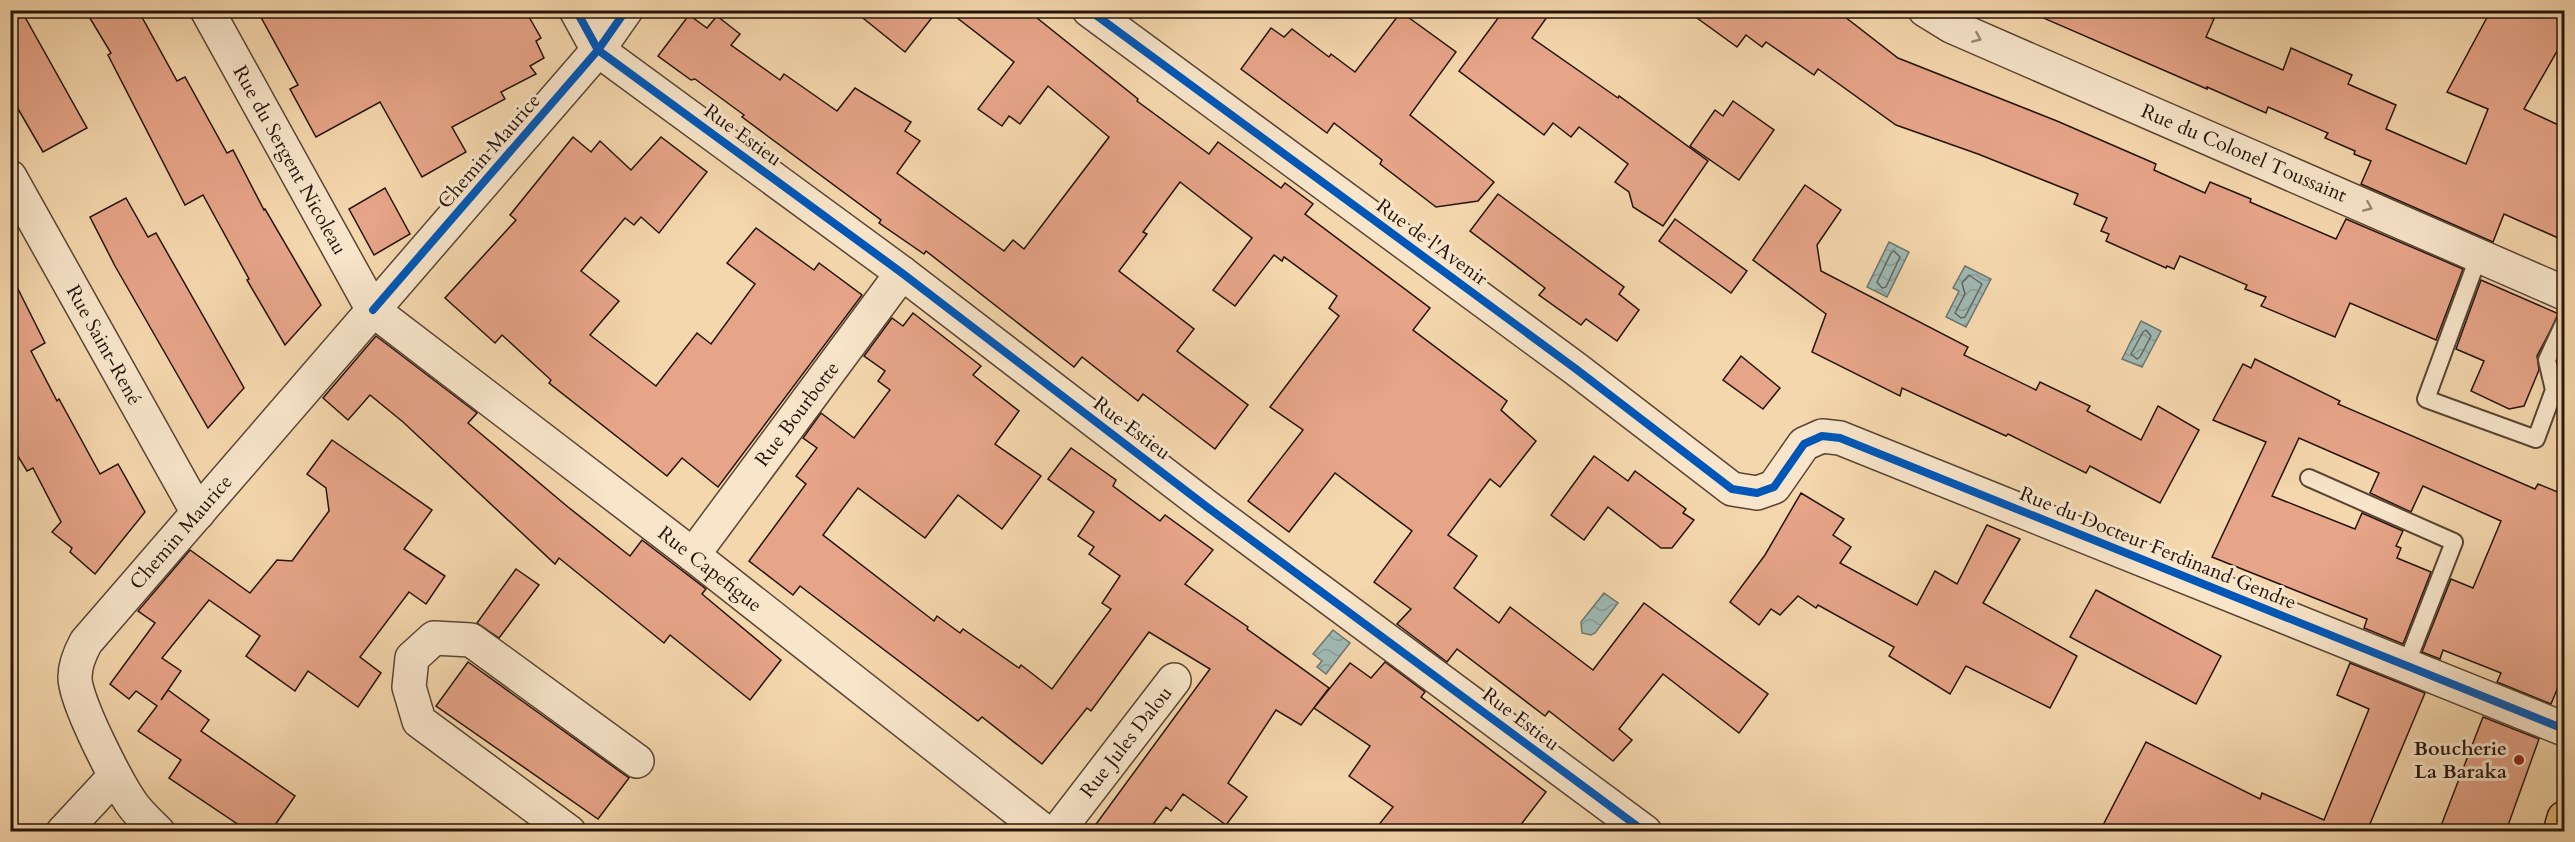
<svg xmlns="http://www.w3.org/2000/svg" width="2575" height="842" viewBox="0 0 2575 842" font-family="Cardo,serif">
	<style>
		.water { fill: url(#water-waves); stroke: #6e766f; stroke-width: 1.5 }
		.lines { fill: none; stroke-linecap: round; stroke-linejoin: round }
		.shore { stroke: #62665e; stroke-width: 1.5 }
		.building { fill: #e6a488; stroke: #25140b; stroke-width: 1.5 }
		.lane-casing { stroke: #594534; stroke-width: 20 }
		.street-casing { stroke: #594534; stroke-width: 36 }
		.primary-casing { stroke: #25140b; stroke-width: 36 }
		.lane { stroke: #f8e5ca; stroke-width: 16 }
		.street { stroke: #f8e5ca; stroke-width: 33 }
		.primary { stroke: #eabc76; stroke-width: 33 }
		.cycleway-casing { stroke: #f8e5ca; stroke-width: 11 }
		.cycleway { stroke: #0057b8; stroke-width: 8 }
		.oneway { stroke: #998774 }
		.poi-dot { fill: #8f2418; stroke: #f8e5ca; stroke-width: 2 }
		.labels { text-anchor: middle; dominant-baseline: central; stroke-width: 6; stroke-linejoin: round; paint-order: stroke }
		.street-label { font-size: 20px; fill: #25140b; stroke: #f8e5ca }
		.poi-label { font-size: 20px; font-weight: bold; fill: #25140b; stroke: #f8e5ca; text-anchor: end }
	</style>
	<defs>
		<pattern id="water-waves" width="16" height="10" patternUnits="userSpaceOnUse" patternTransform="scale(1.5)"><rect width="16" height="10" fill="#9fb8b2"/><path d="M0 5q4-4 8 0t8 0" fill="none" stroke="#899d98"/></pattern>
	</defs>
	<rect width="100%" height="100%" fill="#f5d7ad"/>
	<filter id="stains"><feTurbulence type="fractalNoise" baseFrequency=".00333" numOctaves="4"/><feColorMatrix values="0 0 0 0 .2 0 0 0 0 .09 0 0 0 0 .02 0 0 0 .5 -.17"/></filter>
	<radialGradient id="worn" r=".72"><stop offset=".6" stop-color="#630" stop-opacity="0"/><stop offset="1" stop-color="#630" stop-opacity=".3"/></radialGradient>
	<g class="water">
		<polygon points="1889,242 1909,252 1887,297 1867,287"/>
		<polygon points="1965,266 1991,279 1966,327 1946,317 1959,291 1953,288"/>
		<polygon points="2141,321 2161,331 2142,367 2122,359"/>
		<polygon points="1604,593 1618,603 1595,633 1591,635 1582,633 1581,622"/>
		<polygon points="1333,630 1350,643 1326,674 1317,667 1322,661 1313,654"/>
	</g>
	<g class="lines">
		<g class="shore">
			<polygon points="1894,251 1900,257 1886,287 1882,288 1877,282 1891,253"/>
			<polygon points="1969,275 1982,284 1965,317 1961,318 1955,313 1965,294 1962,283"/>
			<polygon points="2146,330 2151,336 2140,357 2137,359 2131,354 2143,332"/>
		</g>
	</g>
	<g class="building">
		<polygon points="10,10 21,10 87,128 43,152 10,95"/>
		<polygon points="85,10 138,10 177,81 185,77 227,153 233,150 264,210 265,209 321,305 285,345 247,280 249,279 203,195 185,205 108,55 111,53"/>
		<polygon points="257,10 525,10 541,38 536,41 544,58 530,66 536,74 501,92 505,99 452,127 466,152 422,177 380,102 316,137 290,89 298,85"/>
		<polygon points="853,10 938,10 905,52"/>
		<polygon points="947,10 1027,10 1138,99 1137,101 1209,154 1218,142 1281,188 1285,183 1313,204 1305,214 1430,308 1413,330 1507,401 1501,410 1536,441 1500,487 1490,479 1448,535 1477,556 1454,588 1499,623 1510,607 1593,670 1644,603 1768,694 1739,733 1663,674 1619,729 1632,740 1613,761 1549,711 1545,716 1457,649 1447,662 1397,624 1411,609 1374,582 1412,531 1335,473 1289,532 1248,501 1303,430 1270,407 1339,316 1329,308 1337,296 1284,257 1282,261 1274,255 1235,306 1213,290 1252,238 1180,182 1143,232 1147,234 1119,271 1194,329 1177,351 1248,405 1215,449 1143,394 1138,401 1082,357 1074,367 926,251 924,254 879,223 881,220 742,117 744,115 695,79 691,80 658,56 689,15 707,28 717,16 740,34 731,45 780,80 784,74 837,111 855,88 911,122 905,131 920,141 897,173 1004,251 1013,240 1024,249 1109,137 1048,86 1020,124 1009,116 1002,126 978,109 1014,62"/>
		<polygon points="1504,10 1552,10 1532,38 1618,98 1619,96 1708,161 1663,226 1633,207 1629,192 1615,182 1628,164 1579,127 1571,137 1553,123 1544,135 1459,71"/>
		<polygon points="1686,10 1836,10 1898,58 2057,121 2156,164 2154,170 2205,193 2210,182 2251,199 2250,202 2336,239 2346,219 2463,269 2436,340 2350,303 2335,337 2261,306 2266,297 2245,289 2247,285 2180,256 2174,269 2167,266 2166,268 2106,241 2109,234 2101,231 2107,218 2074,204 2078,194 1978,154 1896,125 1818,69 1814,75 1766,42 1762,47 1746,35 1737,47"/>
		<polygon points="2025,10 2194,10 2214,19 2206,37 2283,70 2291,48 2352,75 2348,84 2396,105 2386,129 2466,164 2488,109 2447,92 2491,10 2565,10 2565,37 2524,109 2565,128 2565,241 2504,214 2493,242 2361,184 2371,161 2354,154 2355,151 2325,138 2328,133 2268,107 2266,113 2207,87 2207,89"/>
		<polygon points="1401,12 1456,52 1410,115 1494,182 1478,201 1436,207 1380,164 1382,160 1334,123 1327,133 1241,69 1271,28 1284,37 1292,29 1329,57 1331,54 1355,72"/>
		<polygon points="1733,101 1774,130 1739,180 1690,146 1715,110 1723,116"/>
		<polygon points="573,137 591,152 600,141 631,170 661,137 707,172 659,233 641,217 634,225 625,218 581,271 619,301 590,335 656,386 697,333 711,344 755,284 727,263 756,228 814,270 819,263 862,295 718,487 682,458 667,476 549,383 551,380 502,335 495,343 445,298 516,220 510,215"/>
		<polygon points="1805,185 1841,210 1817,245 1821,271 1968,347 1964,355 2036,390 2040,382 2090,406 2087,411 2141,440 2158,406 2199,430 2160,503 2090,466 2086,473 2008,434 2006,436 1902,388 1900,396 1812,352 1826,314 1753,260"/>
		<polygon points="385,188 410,234 374,255 349,209"/>
		<polygon points="1498,194 1624,287 1619,294 1639,310 1617,341 1586,319 1581,325 1539,295 1545,288 1470,231"/>
		<polygon points="126,198 148,237 156,233 244,388 208,428 115,266 90,217"/>
		<polygon points="1675,219 1747,271 1731,293 1659,241"/>
		<polygon points="10,273 45,343 31,351 57,401 59,399 100,474 118,464 145,512 95,574 70,552 72,548 52,532 61,522 33,468 27,471 10,443"/>
		<polygon points="2481,280 2559,314 2537,356 2539,370 2524,406 2509,409 2471,391 2484,361 2456,349"/>
		<polygon points="913,313 981,366 973,375 1019,411 995,444 1041,476 1002,529 958,495 925,538 858,488 823,535 934,621 937,616 960,633 963,629 1019,668 1021,665 1052,689 1111,609 1102,603 1120,576 1089,554 1094,547 1078,536 1094,512 1048,479 1071,448 1116,480 1113,486 1160,521 1165,515 1213,550 1185,584 1248,627 1247,629 1329,688 1301,725 1276,710 1228,783 1247,797 1226,825 1183,794 1171,811 1166,807 1148,831 1091,831 1210,669 1149,632 1091,711 1087,708 1042,764 982,717 978,721 800,586 793,595 749,561 806,484 796,476 817,448 803,438 821,413 854,438 890,390 878,381 885,371 864,356 892,318 903,326"/>
		<polygon points="376,336 477,413 468,423 568,507 630,556 642,540 706,589 702,594 781,660 750,700 670,635 664,643 559,558 555,564 403,422 370,395 348,420 323,398"/>
		<polygon points="2565,347 2565,378 2562,377 2558,361"/>
		<polygon points="1741,356 1780,388 1763,409 1723,380"/>
		<polygon points="2255,359 2340,401 2338,404 2535,489 2538,484 2565,495 2565,670 2551,704 2497,682 2501,673 2443,650 2440,659 2422,652 2451,579 2473,588 2501,521 2423,486 2411,512 2370,493 2379,473 2299,438 2272,496 2355,529 2362,513 2403,531 2396,546 2401,548 2397,558 2431,572 2403,644 2364,628 2367,619 2212,557 2266,442 2213,420 2243,364 2251,368"/>
		<polygon points="332,440 432,510 404,549 445,576 426,604 409,592 360,657 381,673 358,707 308,671 295,691 246,656 260,636 209,600 162,658 181,671 161,700 168,690 209,720 201,731 295,796 271,831 248,831 169,778 181,760 138,731 157,706 136,691 129,699 110,684 155,623 138,611 190,550 250,593 277,560 292,561 329,511 326,488 307,474"/>
		<polygon points="1594,456 1628,481 1635,471 1686,509 1683,513 1694,520 1672,548 1661,548 1608,507 1584,540 1551,515"/>
		<polygon points="1801,493 1844,519 1833,535 1851,547 1840,563 1917,605 1935,571 1957,584 1987,525 2020,539 1983,603 2077,656 2050,708 1966,666 1950,694 1889,656 1894,647 1818,605 1816,608 1798,596 1780,615 1771,609 1759,625 1730,602 1765,555"/>
		<polygon points="516,569 539,585 499,638 477,623"/>
		<polygon points="2096,590 2221,656 2196,704 2070,637"/>
		<polygon points="468,662 629,778 598,819 436,706"/>
		<polygon points="1385,662 1425,692 1421,697 1546,792 1516,831 1374,831 1393,807 1349,776 1370,746 1314,708 1350,663 1371,678"/>
		<polygon points="2350,663 2425,693 2367,831 2100,831 2146,742 2260,799 2262,793 2324,820 2369,709 2337,695"/>
		<polygon points="2483,717 2539,739 2506,831 2439,831"/>
	</g>
	<g class="lines">
		<g class="lane-casing">
			<g id="lane">
				<polyline points="2479,255 2426,399 2536,439 2554,390 2547,360 2564,323"/>
				<polyline points="2309,478 2454,542 2406,665"/>
			</g>
		</g>
		<g class="street-casing">
			<g id="street">
				<polyline points="207,10 373,310 693,555 1045,832"/>
				<polyline points="576,10 598,50 902,273 1207,507 1645,832"/>
				<polyline points="1089,10 1576,369 1732,489 1757,493 1774,487 1804,444 1822,436 1840,438 2564,729"/>
				<polyline points="1925,10 1951,26 2564,293"/>
				<polyline points="10,177 198,513"/>
				<polyline points="693,555 902,273"/>
				<polyline points="63,832 115,776"/>
				<path d="M158 832C149 823 139 814 132 804 118 784 74 700 75 677 75 664 80 653 86 642L598 50 626 10"/>
				<polyline points="569,832 419,721 409,687 412,658 434,638 471,640 637,761"/>
				<polyline points="1057,832 1174,680"/>
			</g>
		</g>
		<g class="primary-casing">
			<polyline id="primary" points="2560,832 2564,818"/>
		</g>
		<use href="#lane" class="lane"/>
		<use href="#street" class="street"/>
		<use href="#primary" class="primary"/>
		<g class="cycleway-casing">
			<g id="cycleway">
				<polyline points="576,10 598,50 902,273 1207,507 1645,832"/>
				<polyline points="1089,10 1576,369 1732,489 1757,493 1774,487 1804,444 1822,436 1840,438 2564,729"/>
				<polyline points="373,310 598,50 626,10"/>
			</g>
		</g>
		<use href="#cycleway" class="cycleway"/>
	</g>
	<defs><path id="oneway-chevron" d="M-2-3.5L2.5 0L-2 3.5" fill="none" stroke-width="1.6" stroke-linecap="round" stroke-linejoin="round" transform="scale(1.5)"/></defs>
	<g class="oneway">
		<use href="#oneway-chevron" transform="translate(1977 38) rotate(23)"/>
		<use href="#oneway-chevron" transform="translate(2368 207) rotate(23)"/>
	</g>
	<circle class="poi-dot" cx="2519" cy="760" r="6"/>
	<g class="labels">
		<g class="street-label">
			<text transform="translate(743 135) rotate(36)">Rue Estieu</text>
			<text transform="translate(489 151) rotate(-49)">Chemin Maurice</text>
			<text transform="translate(2244 153) rotate(23)">Rue du Colonel Toussaint</text>
			<text transform="translate(290 160) rotate(61)">Rue du Sergent Nicoleau</text>
			<text transform="translate(1432 242) rotate(36)">Rue de l'Avenir</text>
			<text transform="translate(104 345) rotate(61)">Rue Saint-René</text>
			<text transform="translate(797 414) rotate(-53)">Rue Bourbotte</text>
			<text transform="translate(1132 428) rotate(37)">Rue Estieu</text>
			<text transform="translate(181 532) rotate(-49)">Chemin Maurice</text>
			<text transform="translate(2158 548) rotate(22)">Rue du Docteur Ferdinand Gendre</text>
			<text transform="translate(710 569) rotate(38)">Rue Capefigue</text>
			<text transform="translate(1521 719) rotate(37)">Rue Estieu</text>
			<text transform="translate(1126 742) rotate(-52)">Rue Jules Dalou</text>
		</g>
		<g class="poi-label">
			<text x="2507" y="748">Boucherie<tspan x="2507" dy="23">La Baraka</tspan></text>
		</g>
	</g>
	<rect width="2575" height="842" fill="none" stroke="#f5d7ad" stroke-width="36"/>
	<rect x="12" y="12" width="2551" height="818" fill="none" stroke="#25140b" stroke-width="3"/>
	<rect x="18" y="18" width="2539" height="806" fill="none" stroke="#25140b" stroke-width="1.5"/>
	<rect width="100%" height="100%" filter="url(#stains)"/>
	<rect width="100%" height="100%" fill="url(#worn)"/>
</svg>
